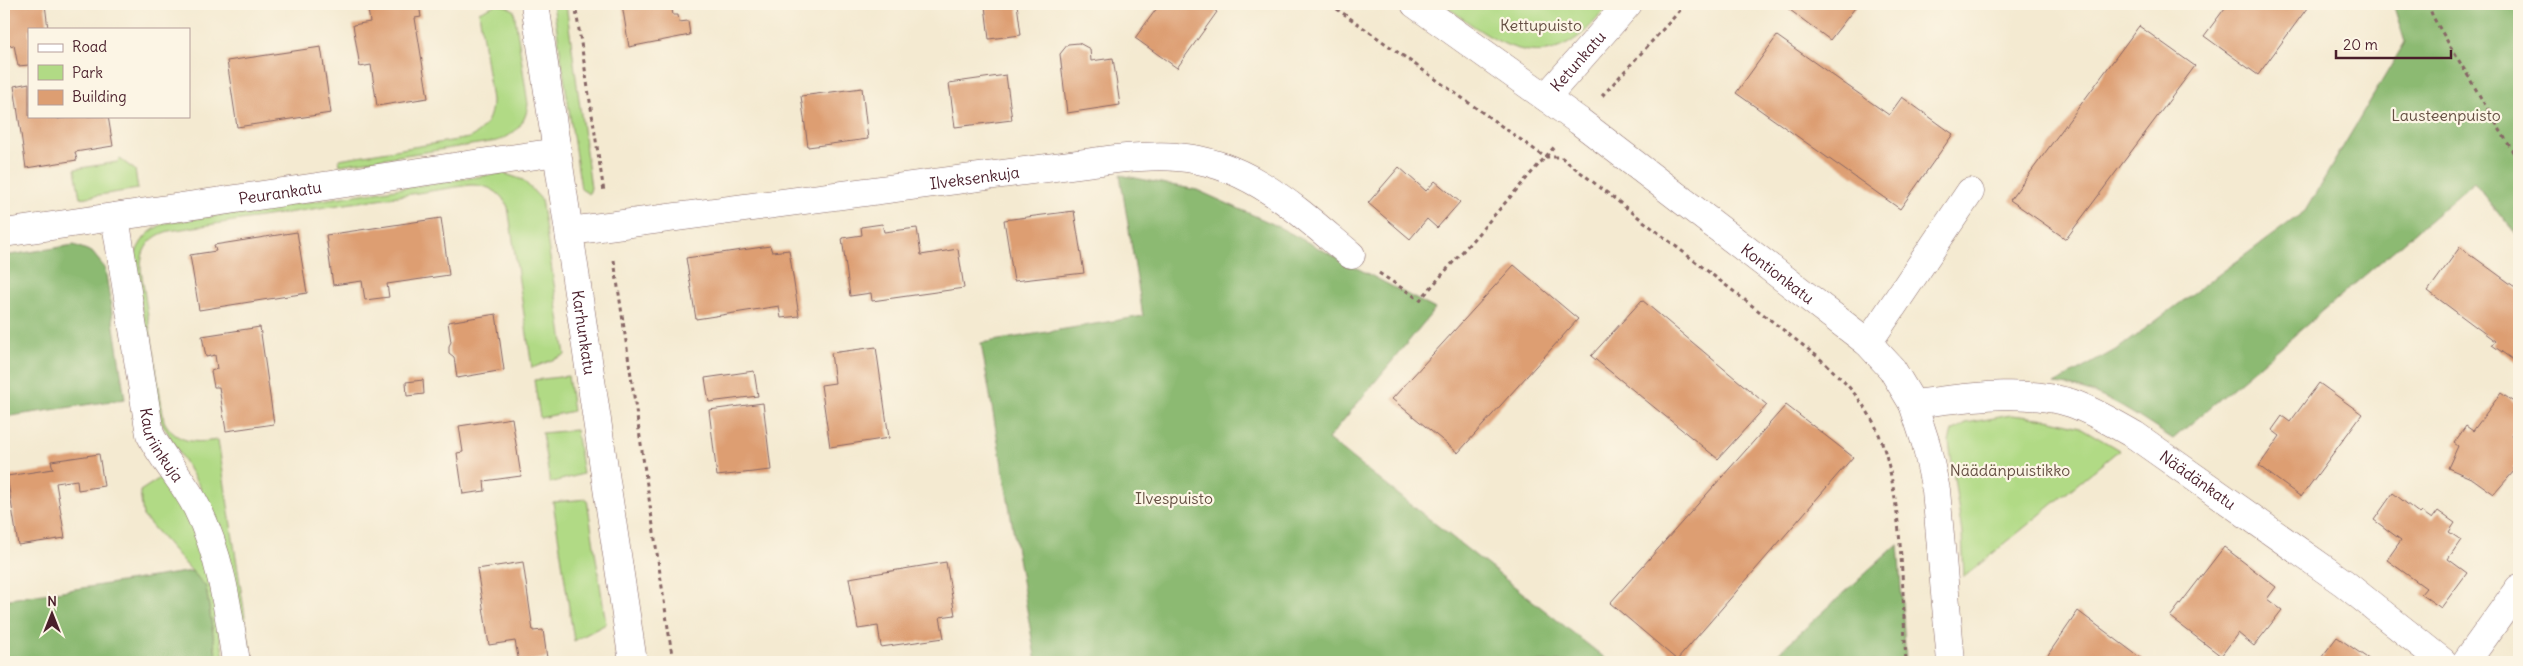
<svg xmlns="http://www.w3.org/2000/svg" width="2523" height="666" viewBox="0 0 2523 666" font-family="Delius,sans-serif">
	<style>
		.green { fill: #b1da85; stroke: #7e7c58 }
		.forest { fill: #8cba72; stroke: #6b6c4e }
		.building { fill: #dd9e72 }
		.lines { fill: none; stroke-linecap: round; stroke-linejoin: round }
		.minor-casing { stroke: #866665; stroke-width: 29 }
		.path { stroke: #866665; stroke-width: 3; stroke-dasharray: 4 4; stroke-linecap: butt }
		.minor { stroke: #fff; stroke-width: 28 }
		.labels { text-anchor: middle; dominant-baseline: central; stroke-width: 4.5; stroke-linejoin: round; paint-order: stroke }
		.park-label { font-size: 16px; fill: #644e42; stroke: #fcf5e5 }
		.street-label { font-size: 16px; fill: #4a1f2b; stroke: #fcf5e5 }
	</style>
	<rect width="100%" height="100%" fill="#fcf5e5"/>
	<filter id="ink" filterUnits="userSpaceOnUse"><feTurbulence type="fractalNoise" baseFrequency=".02" numOctaves="2"/><feDisplacementMap in="SourceGraphic" scale="10" xChannelSelector="R" yChannelSelector="G"/><feConvolveMatrix kernelMatrix="1 2 1 2 8 2 1 2 1" color-interpolation-filters="sRGB"/></filter>
	<filter id="wash" filterUnits="userSpaceOnUse"><feTurbulence type="fractalNoise" baseFrequency=".0096" numOctaves="4" result="noise"/><feDisplacementMap in="SourceGraphic" scale="20" xChannelSelector="R" yChannelSelector="G"/><feGaussianBlur stdDeviation="1.12" result="paint"/><feColorMatrix in="noise" values="0 0 0 0 0 0 0 0 0 0 0 0 0 0 0 0 0 1.4 0 .05"/><feComposite in="paint" operator="in"/></filter>
	<g filter="url(#wash)">
		<rect width="100%" height="100%" fill="#f4ead1"/>
		<g class="green">
			<path d="M497 4 506 6 514 10 528 104C526 123 515 135 497 141L340 165 339 159 469 138C485 130 492 118 492 100L479 12Z"/>
			<polygon points="553,4 566,4 591,188 589,194 581,189"/>
			<path d="M1443 4H1607L1608 7C1598 17 1589 29 1578 37 1529 74 1482 32 1443 4Z"/>
			<polygon points="120,159 135,170 138,189 80,198 75,169 117,162"/>
			<path d="M503 173 523 180 541 199 565 355 532 368 508 207C500 191 488 185 470 185L169 231C150 236 140 250 141 270L164 421C176 444 196 443 218 440L252 662H245L200 487 160 420 134 260C138 242 149 229 166 223Z"/>
			<polygon points="568,376 573,411 540,418 534,380"/>
			<polygon points="2011,415 2048,419 2080,427 2119,450 1964,577 1962,534 1949,442 1952,431 1966,423"/>
			<polygon points="576,430 583,474 550,483 542,433"/>
			<polygon points="160,478 174,483 206,562 225,662 217,662 206,587 143,516 140,491"/>
			<polygon points="587,499 606,624 574,641 553,502"/>
		</g>
		<g class="forest">
			<path d="M2393 4H2519V238L2474 182 2173 439C2136 416 2099 387 2054 384L2119 348 2305 211 2405 42Z"/>
			<polygon points="1120,175 1197,190 1273,224 1435,309 1328,439 1610,662 1036,662 981,343 1143,316"/>
			<polygon points="74,245 92,252 105,268 125,399 4,417 4,256"/>
			<polygon points="1898,544 1906,662 1768,662"/>
			<polygon points="192,571 206,587 217,662 4,662 4,600"/>
		</g>
		<g id="blocks">
			<g class="building">
				<polygon points="4,4 45,4 48,29 29,29 29,65 18,66 14,45 4,47"/>
				<polygon points="367,4 419,4 421,17 415,18 428,98 377,106 371,65 360,67 353,25 370,22"/>
				<polygon points="622,4 671,4 673,15 678,15 679,22 688,21 690,35 629,47"/>
				<polygon points="1002,4 1017,4 1021,35 989,39 985,6"/>
				<polygon points="1160,4 1206,4 1217,12 1177,68 1135,38"/>
				<polygon points="1782,4 1858,4 1830,40"/>
				<polygon points="2228,4 2310,4 2258,75 2204,36"/>
				<polygon points="2139,26 2195,66 2066,239 2010,200"/>
				<polygon points="1777,36 1889,115 1902,97 1953,134 1900,209 1736,93"/>
				<polygon points="1079,43 1090,49 1091,61 1113,58 1120,105 1067,113 1060,54 1068,44"/>
				<polygon points="321,47 331,113 237,127 227,61"/>
				<polygon points="1006,75 1012,120 955,127 949,83"/>
				<polygon points="29,83 29,116 57,116 58,119 74,116 108,116 113,146 75,152 77,160 26,168 14,86"/>
				<polygon points="862,88 868,139 808,147 801,96"/>
				<polygon points="1399,167 1426,191 1435,181 1460,202 1437,228 1427,219 1410,239 1368,203"/>
				<polygon points="1074,211 1084,273 1014,281 1004,220"/>
				<polygon points="441,218 449,275 387,284 389,297 365,300 362,281 333,285 326,235"/>
				<polygon points="882,224 884,232 917,228 921,255 958,249 964,288 872,301 871,293 850,296 842,238 862,235 861,227"/>
				<polygon points="297,232 307,293 199,310 190,255 216,251 214,245"/>
				<polygon points="770,246 772,252 789,250 799,316 781,318 779,306 696,319 686,258"/>
				<polygon points="2460,247 2519,290 2519,364 2492,345 2495,341 2428,291"/>
				<polygon points="1514,265 1578,319 1458,453 1392,399"/>
				<polygon points="1642,300 1767,405 1718,459 1591,356"/>
				<polygon points="496,314 504,370 457,378 454,357 449,353 449,346 451,342 448,322"/>
				<polygon points="260,327 274,424 226,431 219,387 214,387 211,371 217,369 215,355 206,357 202,336"/>
				<polygon points="876,347 889,438 830,447 821,385 835,383 831,353"/>
				<polygon points="754,371 758,396 709,402 705,378"/>
				<polygon points="423,380 424,394 407,396 406,382"/>
				<polygon points="2319,383 2362,414 2301,497 2259,466 2280,436 2272,430 2282,416 2290,422"/>
				<polygon points="2501,393 2519,406 2519,426 2512,436 2519,442 2519,460 2513,469 2515,470 2494,494 2473,479 2448,468 2458,446 2454,443 2466,426 2473,431"/>
				<polygon points="763,403 771,470 717,476 709,410"/>
				<polygon points="1786,405 1853,457 1677,660 1610,603"/>
				<polygon points="512,418 521,476 484,481 485,491 463,494 457,453 463,452 459,426"/>
				<polygon points="99,454 104,486 78,490 77,480 56,483 65,538 18,545 7,476 53,469 51,461"/>
				<polygon points="2393,493 2420,514 2422,512 2432,519 2438,511 2455,523 2449,532 2461,540 2448,559 2467,573 2441,608 2421,594 2426,588 2387,560 2401,540 2374,520"/>
				<polygon points="2224,547 2276,587 2267,599 2282,610 2254,646 2238,633 2221,656 2170,617"/>
				<polygon points="523,562 533,631 543,630 547,658 519,662 515,641 489,645 477,569"/>
				<polygon points="946,562 955,615 940,617 944,638 881,647 878,626 858,629 849,578"/>
				<polygon points="2078,611 2146,662 2043,662"/>
				<polygon points="2337,637 2373,662 2318,662"/>
			</g>
		</g>
	</g>
	<g filter="url(#ink)">
		<use href="#blocks" fill-opacity="0" stroke="#866665" stroke-width="1"/>
		<g class="lines">
			<g class="minor-casing">
				<g id="minor">
					<path id="s1" d="M535 4 633 662"/>
					<path id="s2" d="M1415 4 1579 121 1868 343 1892 369 1913 404 1926 444 1936 490 1951 662"/>
					<path id="s3" d="M1546 97 1628 4"/>
					<path id="s4" d="M115 217 150 434C163 461 184 481 197 508 221 556 228 609 236 662"/>
					<path id="s5" d="M570 231 1116 159C1136 157 1157 155 1177 157 1249 162 1299 212 1351 255"/>
					<path id="s6" d="M4 233 557 152"/>
					<polyline points="1868,343 1970,192"/>
					<path id="s7" d="M1913 404C1965 398 2020 388 2071 403 2094 411 2115 424 2136 436L2344 583 2443 662"/>
					<polyline points="2466,662 2519,588"/>
				</g>
			</g>
			<g class="path">
				<polyline points="575,4 604,192"/>
				<path d="M1330 4 1545 157H1561L1818 357C1838 375 1856 392 1870 416 1904 472 1902 596 1906 662"/>
				<polyline points="2428,4 2433,17 2519,162"/>
				<polyline points="1602,96 1686,4"/>
				<polyline points="614,260 673,662"/>
				<polyline points="1379,273 1420,300 1555,146"/>
			</g>
			<use href="#minor" class="minor"/>
		</g>
	</g>
	<g class="labels">
		<g class="park-label">
			<text x="1541" y="25">Kettupuisto</text>
			<text x="2446" y="115">Lausteenpuisto</text>
			<text x="2010" y="470">Näädänpuistikko</text>
			<text x="1174" y="498">Ilvespuisto</text>
		</g>
		<g class="street-label">
			<text stroke="none"><textPath href="#s3" startOffset="48">Ketunkatu</textPath></text>
			<text stroke="none"><textPath href="#s5" startOffset="408">Ilveksenkuja</textPath></text>
			<text stroke="none"><textPath href="#s6" startOffset="279">Peurankatu</textPath></text>
			<text stroke="none"><textPath href="#s2" startOffset="452">Kontionkatu</textPath></text>
			<text stroke="none"><textPath href="#s1" startOffset="332">Karhunkatu</textPath></text>
			<text stroke="none"><textPath href="#s4" startOffset="234">Kauriinkuja</textPath></text>
			<text stroke="none"><textPath href="#s7" startOffset="308">Näädänkatu</textPath></text>
		</g>
	</g>
	<rect width="2523" height="666" fill="none" stroke="#fcf5e5" stroke-width="20"/>
	<rect x="28" y="28" width="162" height="90" fill="#fcf5e5" stroke="#b59f9b"/>
	<rect x="38" y="44" width="25" height="8" fill="#ffffff" stroke="#b59f9b"/>
	<text x="72" y="52" font-size="15" fill="#4a1f2b">Road</text>
	<rect x="38" y="65" width="25" height="15" fill="#b1da85" stroke="#b59f9b"/>
	<text x="72" y="78" font-size="15" fill="#4a1f2b">Park</text>
	<rect x="38" y="90" width="25" height="15" fill="#dd9e72" stroke="#b59f9b"/>
	<text x="72" y="102" font-size="15" fill="#4a1f2b">Building</text>
	<g transform="translate(52 614)" stroke="#fcf5e5" stroke-width="4" paint-order="stroke">
	<path d="M0-4L9 19L0 12L-9 19Z" fill="#4a1f2b"/>
	<text y="-8" font-size="14" font-weight="bold" text-anchor="middle" fill="#4a1f2b">N</text>
	</g>
	<path d="M2336 50v8h115v-8" fill="none" stroke="#4a1f2b" stroke-width="2.5"/>
	<text x="2343" y="50" font-size="15" fill="#4a1f2b" stroke="#fcf5e5" stroke-width="4" paint-order="stroke">20 m</text>
</svg>
